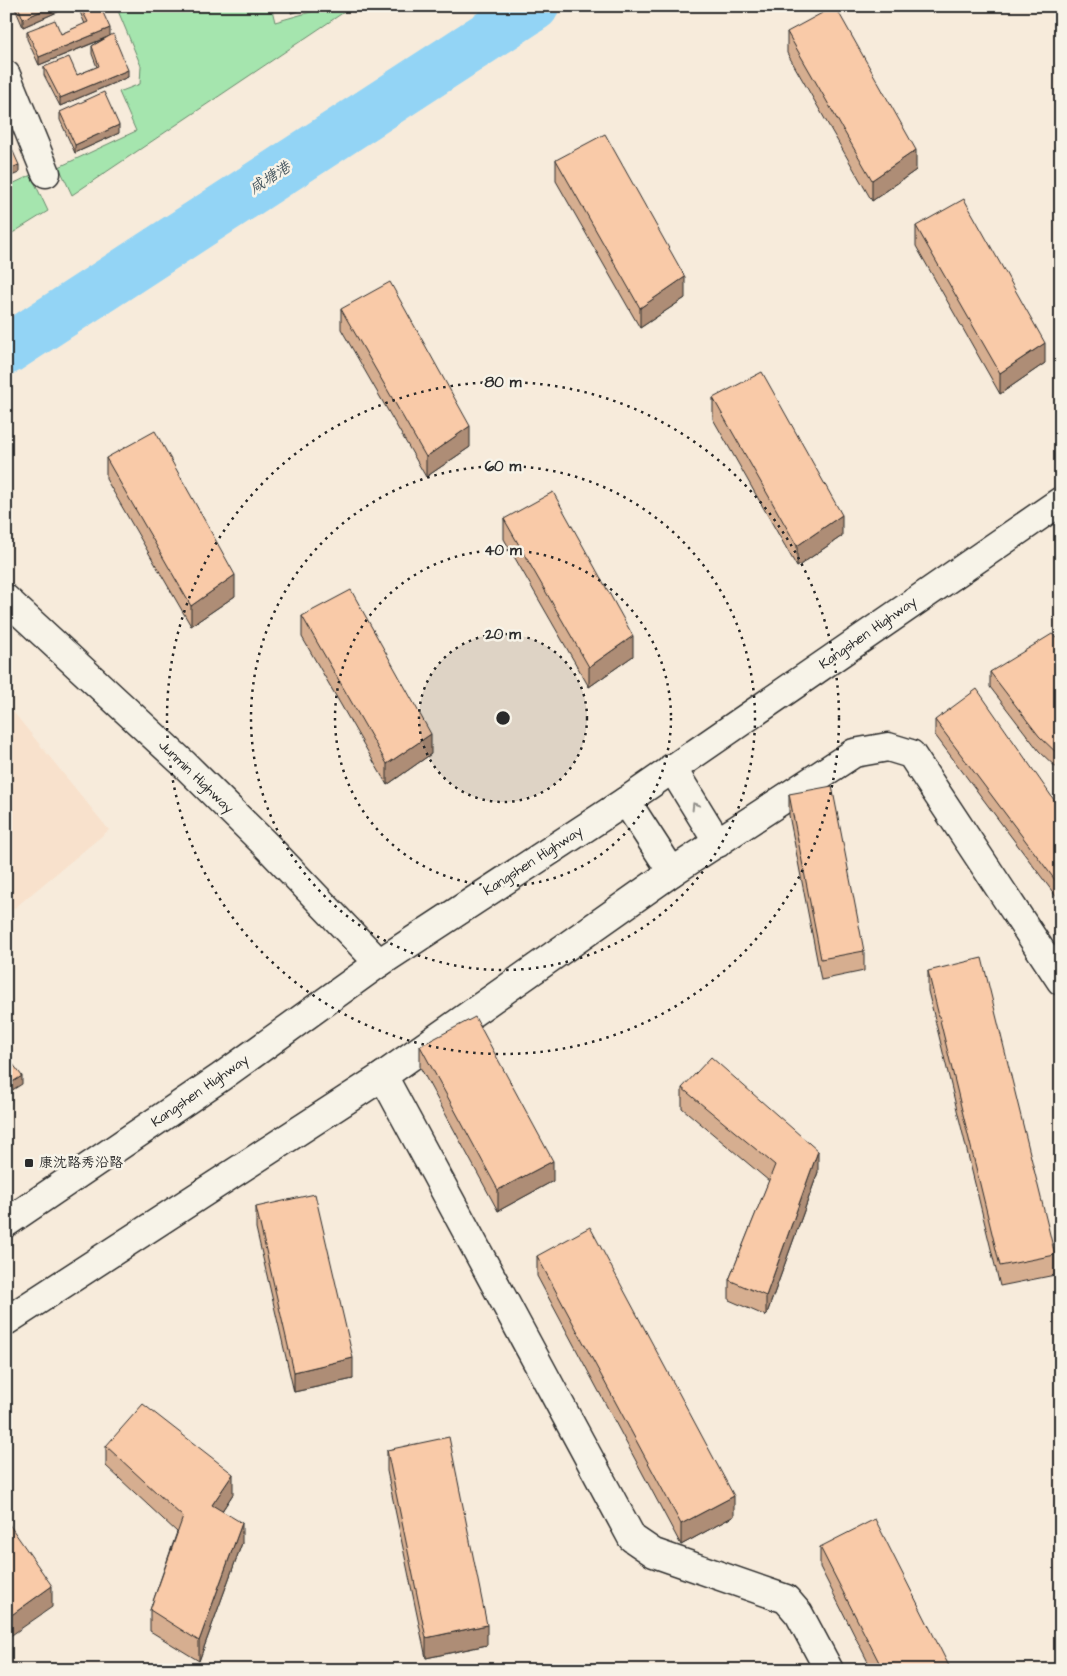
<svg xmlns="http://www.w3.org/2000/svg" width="1067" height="1676" viewBox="0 0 1067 1676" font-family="'Architects Daughter','LXGW WenKai TC',sans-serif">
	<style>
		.built { fill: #f8e1cc }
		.green { fill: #a5e5ae; stroke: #68886c }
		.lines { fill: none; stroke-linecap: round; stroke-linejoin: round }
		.river { stroke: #93d4f5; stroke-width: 50 }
		.minor-casing { stroke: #2b2b2b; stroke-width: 31 }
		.minor { stroke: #f7f3e8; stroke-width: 28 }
		.wall { fill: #d6ae90; stroke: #2b2b2b }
		.shaded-wall { fill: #ae8d76; stroke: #2b2b2b }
		.building { fill: #f9caa8; stroke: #2b2b2b }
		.oneway { stroke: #918f8a }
		.ring { fill: none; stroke: #2b2b2b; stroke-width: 2.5; stroke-dasharray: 2.5 5 }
		.poi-dot { fill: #2b2b2b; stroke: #f7f3e8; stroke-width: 2 }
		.labels { text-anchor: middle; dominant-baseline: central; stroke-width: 5; stroke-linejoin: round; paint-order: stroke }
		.street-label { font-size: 14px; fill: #2b2b2b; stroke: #f7f3e8 }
		.poi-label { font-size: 14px; fill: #2b2b2b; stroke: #f7f3e8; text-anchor: start }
		.water-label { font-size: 15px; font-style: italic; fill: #45555e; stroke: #f7f3e8 }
		.centre { fill: #2b2b2b; stroke: #f7f3e8; stroke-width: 2.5 }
		.ring-label { font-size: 15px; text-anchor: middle; font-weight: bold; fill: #2b2b2b; stroke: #f7f3e8; stroke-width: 5; stroke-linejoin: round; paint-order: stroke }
	</style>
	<rect width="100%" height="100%" fill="#f7ebdb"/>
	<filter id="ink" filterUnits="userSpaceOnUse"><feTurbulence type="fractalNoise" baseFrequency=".02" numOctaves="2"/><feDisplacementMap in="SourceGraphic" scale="10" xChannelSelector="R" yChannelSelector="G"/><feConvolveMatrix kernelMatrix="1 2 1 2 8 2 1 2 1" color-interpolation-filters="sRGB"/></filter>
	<g filter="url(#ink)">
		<polygon class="built" points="6,703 109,830 6,915"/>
		<g class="green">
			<polygon points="116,6 271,6 275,22 332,6 353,6 72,195 59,167 136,131 119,92 140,84 141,66"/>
			<polygon points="31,175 48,211 6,237 6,187"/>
		</g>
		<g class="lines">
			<polyline class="river" points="6,350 534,6"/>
			<g class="minor-casing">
				<g id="minor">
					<polyline points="6,75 46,173"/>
					<polyline points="6,599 183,763 270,849 379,963"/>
					<polyline points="672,768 718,843"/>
					<polyline points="626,801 672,872"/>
					<polyline points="383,1076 632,1538 654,1553 786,1599 799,1614 829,1670"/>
					<polyline points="6,1223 221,1077 379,963 626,801 1061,501"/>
					<polyline points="6,1321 383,1076 672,872 854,753 888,747 911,754 1061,981"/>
				</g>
			</g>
			<use href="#minor" class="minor"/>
		</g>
		<g class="wall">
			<polygon points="14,6 71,6 23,27"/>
			<polygon points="80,6 100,6 110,36 128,77 60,106 44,75 44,67 77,75 97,67 92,54 92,46 106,38 39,65 27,39 27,31 61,34 85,24 80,12"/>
			<polygon points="787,32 916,170 872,201 787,53"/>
			<polygon points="60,112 119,133 75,153 60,120"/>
			<polygon points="556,160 685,298 640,328 556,181"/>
			<polygon points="916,226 1045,363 1000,394 916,246"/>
			<polygon points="341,309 470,447 426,477 341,329"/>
			<polygon points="713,398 842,536 797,567 713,419"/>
			<polygon points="106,458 235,596 191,626 106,479"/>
			<polygon points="504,519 633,656 589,687 504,539"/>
			<polygon points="302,616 431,754 387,785 302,637"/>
			<polygon points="1061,641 1061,772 1039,751 990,687 990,672"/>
			<polygon points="935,720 1061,810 1061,903 935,735"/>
			<polygon points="789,794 864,951 864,971 821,980 789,815"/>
			<polygon points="928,971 1055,1255 1055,1275 1000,1286 928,991"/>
			<polygon points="420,1046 553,1181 498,1211 420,1067"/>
			<polygon points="682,1088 818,1172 766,1316 729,1300 729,1280 769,1181 682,1108"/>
			<polygon points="256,1207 353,1379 294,1392 256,1228"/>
			<polygon points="537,1256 734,1516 681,1545 537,1276"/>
			<polygon points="106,1446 233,1494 222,1511 242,1543 199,1661 150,1631 150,1610 177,1532 106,1466"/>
			<polygon points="387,1450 487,1645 426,1658 387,1471"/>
			<polygon points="820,1547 951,1670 872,1670 820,1567"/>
		</g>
		<g class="shaded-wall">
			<polygon points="53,6 71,6 23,27 23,19"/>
			<polygon points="291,6 317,6 291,13"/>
			<polygon points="110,28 110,36 39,65 39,57"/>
			<polygon points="128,70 128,77 60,106 60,98"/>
			<polygon points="119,125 119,133 75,153 75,145"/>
			<polygon points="916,150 916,170 872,201 872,180"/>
			<polygon points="19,165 19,173 6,178 6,170"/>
			<polygon points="685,277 685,298 640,328 640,308"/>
			<polygon points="1045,343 1045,363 1000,394 1000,373"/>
			<polygon points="470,426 470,447 426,477 426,457"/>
			<polygon points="842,515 842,536 797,567 797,546"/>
			<polygon points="235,575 235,596 191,626 191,606"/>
			<polygon points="633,636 633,656 589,687 589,667"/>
			<polygon points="431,734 431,754 387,785 387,764"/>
			<polygon points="22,1076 22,1084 6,1094 6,1086"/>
			<polygon points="818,1151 818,1172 766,1316 766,1296"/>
			<polygon points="553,1161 553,1181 498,1211 498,1190"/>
			<polygon points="353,1358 353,1379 294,1392 294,1372"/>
			<polygon points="233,1474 233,1494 212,1526 212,1505"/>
			<polygon points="734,1496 734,1516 681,1545 681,1524"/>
			<polygon points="242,1523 242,1543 199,1661 199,1641"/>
			<polygon points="52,1586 52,1607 6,1639 6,1619"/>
			<polygon points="487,1625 487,1645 426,1658 426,1638"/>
		</g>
		<g class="building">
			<polygon points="18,6 53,6 23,19"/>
			<polygon points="80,6 100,6 110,28 39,57 27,31 55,20 61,34 88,22"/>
			<polygon points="835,6 916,150 872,180 787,32"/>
			<polygon points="113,34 128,70 60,98 44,67 69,57 77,75 99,66 92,46"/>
			<polygon points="104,92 119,125 75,145 60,112"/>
			<polygon points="605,134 685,277 640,308 556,160"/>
			<polygon points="6,136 19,165 6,170"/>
			<polygon points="964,199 1045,343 1000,373 916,226"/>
			<polygon points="390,282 470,426 426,457 341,309"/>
			<polygon points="762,372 842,515 797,546 713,398"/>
			<polygon points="155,431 235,575 191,606 106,458"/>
			<polygon points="553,492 633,636 589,667 504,519"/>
			<polygon points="351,590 431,734 387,764 302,616"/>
			<polygon points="1052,634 1061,641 1061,757 1039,736 990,672"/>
			<polygon points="977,689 1061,810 1061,888 935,720"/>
			<polygon points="832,786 864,951 821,959 789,794"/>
			<polygon points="982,958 1055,1255 1000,1266 928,971"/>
			<polygon points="475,1017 553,1161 498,1190 420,1046"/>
			<polygon points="6,1055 22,1076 6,1086"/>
			<polygon points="711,1057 818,1151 766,1296 729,1280 775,1165 682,1088"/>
			<polygon points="315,1194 353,1358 294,1372 256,1207"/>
			<polygon points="590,1227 734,1496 681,1524 537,1256"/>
			<polygon points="143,1404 233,1474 212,1505 242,1523 199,1641 150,1610 183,1517 106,1446"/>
			<polygon points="449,1437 487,1625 426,1638 387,1450"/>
			<polygon points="875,1519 951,1670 883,1670 820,1547"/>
			<polygon points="6,1520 52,1586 6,1619"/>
		</g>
		<defs><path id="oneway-chevron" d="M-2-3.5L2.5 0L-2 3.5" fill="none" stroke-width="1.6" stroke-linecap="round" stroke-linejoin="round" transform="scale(1.25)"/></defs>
		<use class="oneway" href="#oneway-chevron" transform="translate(695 806) rotate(-122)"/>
	</g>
	<circle cx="503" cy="718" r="84" fill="#2b2b2b" fill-opacity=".12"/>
	<g class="ring">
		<circle cx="503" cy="718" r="84"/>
		<circle cx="503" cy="718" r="168"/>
		<circle cx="503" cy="718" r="252"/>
		<circle cx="503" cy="718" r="336"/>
	</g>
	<rect class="poi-dot" x="24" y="1158" width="10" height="10" rx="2.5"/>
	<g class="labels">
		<g class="street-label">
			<text transform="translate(868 633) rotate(-35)">Kangshen Highway</text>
			<text transform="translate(196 777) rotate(44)">Junmin Highway</text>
			<text transform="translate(533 861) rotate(-33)">Kangshen Highway</text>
			<text transform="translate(200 1091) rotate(-35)">Kangshen Highway</text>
		</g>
		<g class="poi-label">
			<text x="39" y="1163">康沈路秀沿路</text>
		</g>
		<g class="water-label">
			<text transform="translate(270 178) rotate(-33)">咸塘港</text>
		</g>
	</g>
	<circle cx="503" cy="718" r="8" class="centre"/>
	<g class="ring-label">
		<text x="503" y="387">80 m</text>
		<text x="503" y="471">60 m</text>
		<text x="503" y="555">40 m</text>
		<text x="503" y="639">20 m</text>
	</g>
	<rect width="1067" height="1676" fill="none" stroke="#f7f3e8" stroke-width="25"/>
	<rect x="12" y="12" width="1042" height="1651" fill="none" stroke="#2b2b2b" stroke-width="2" filter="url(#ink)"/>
</svg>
